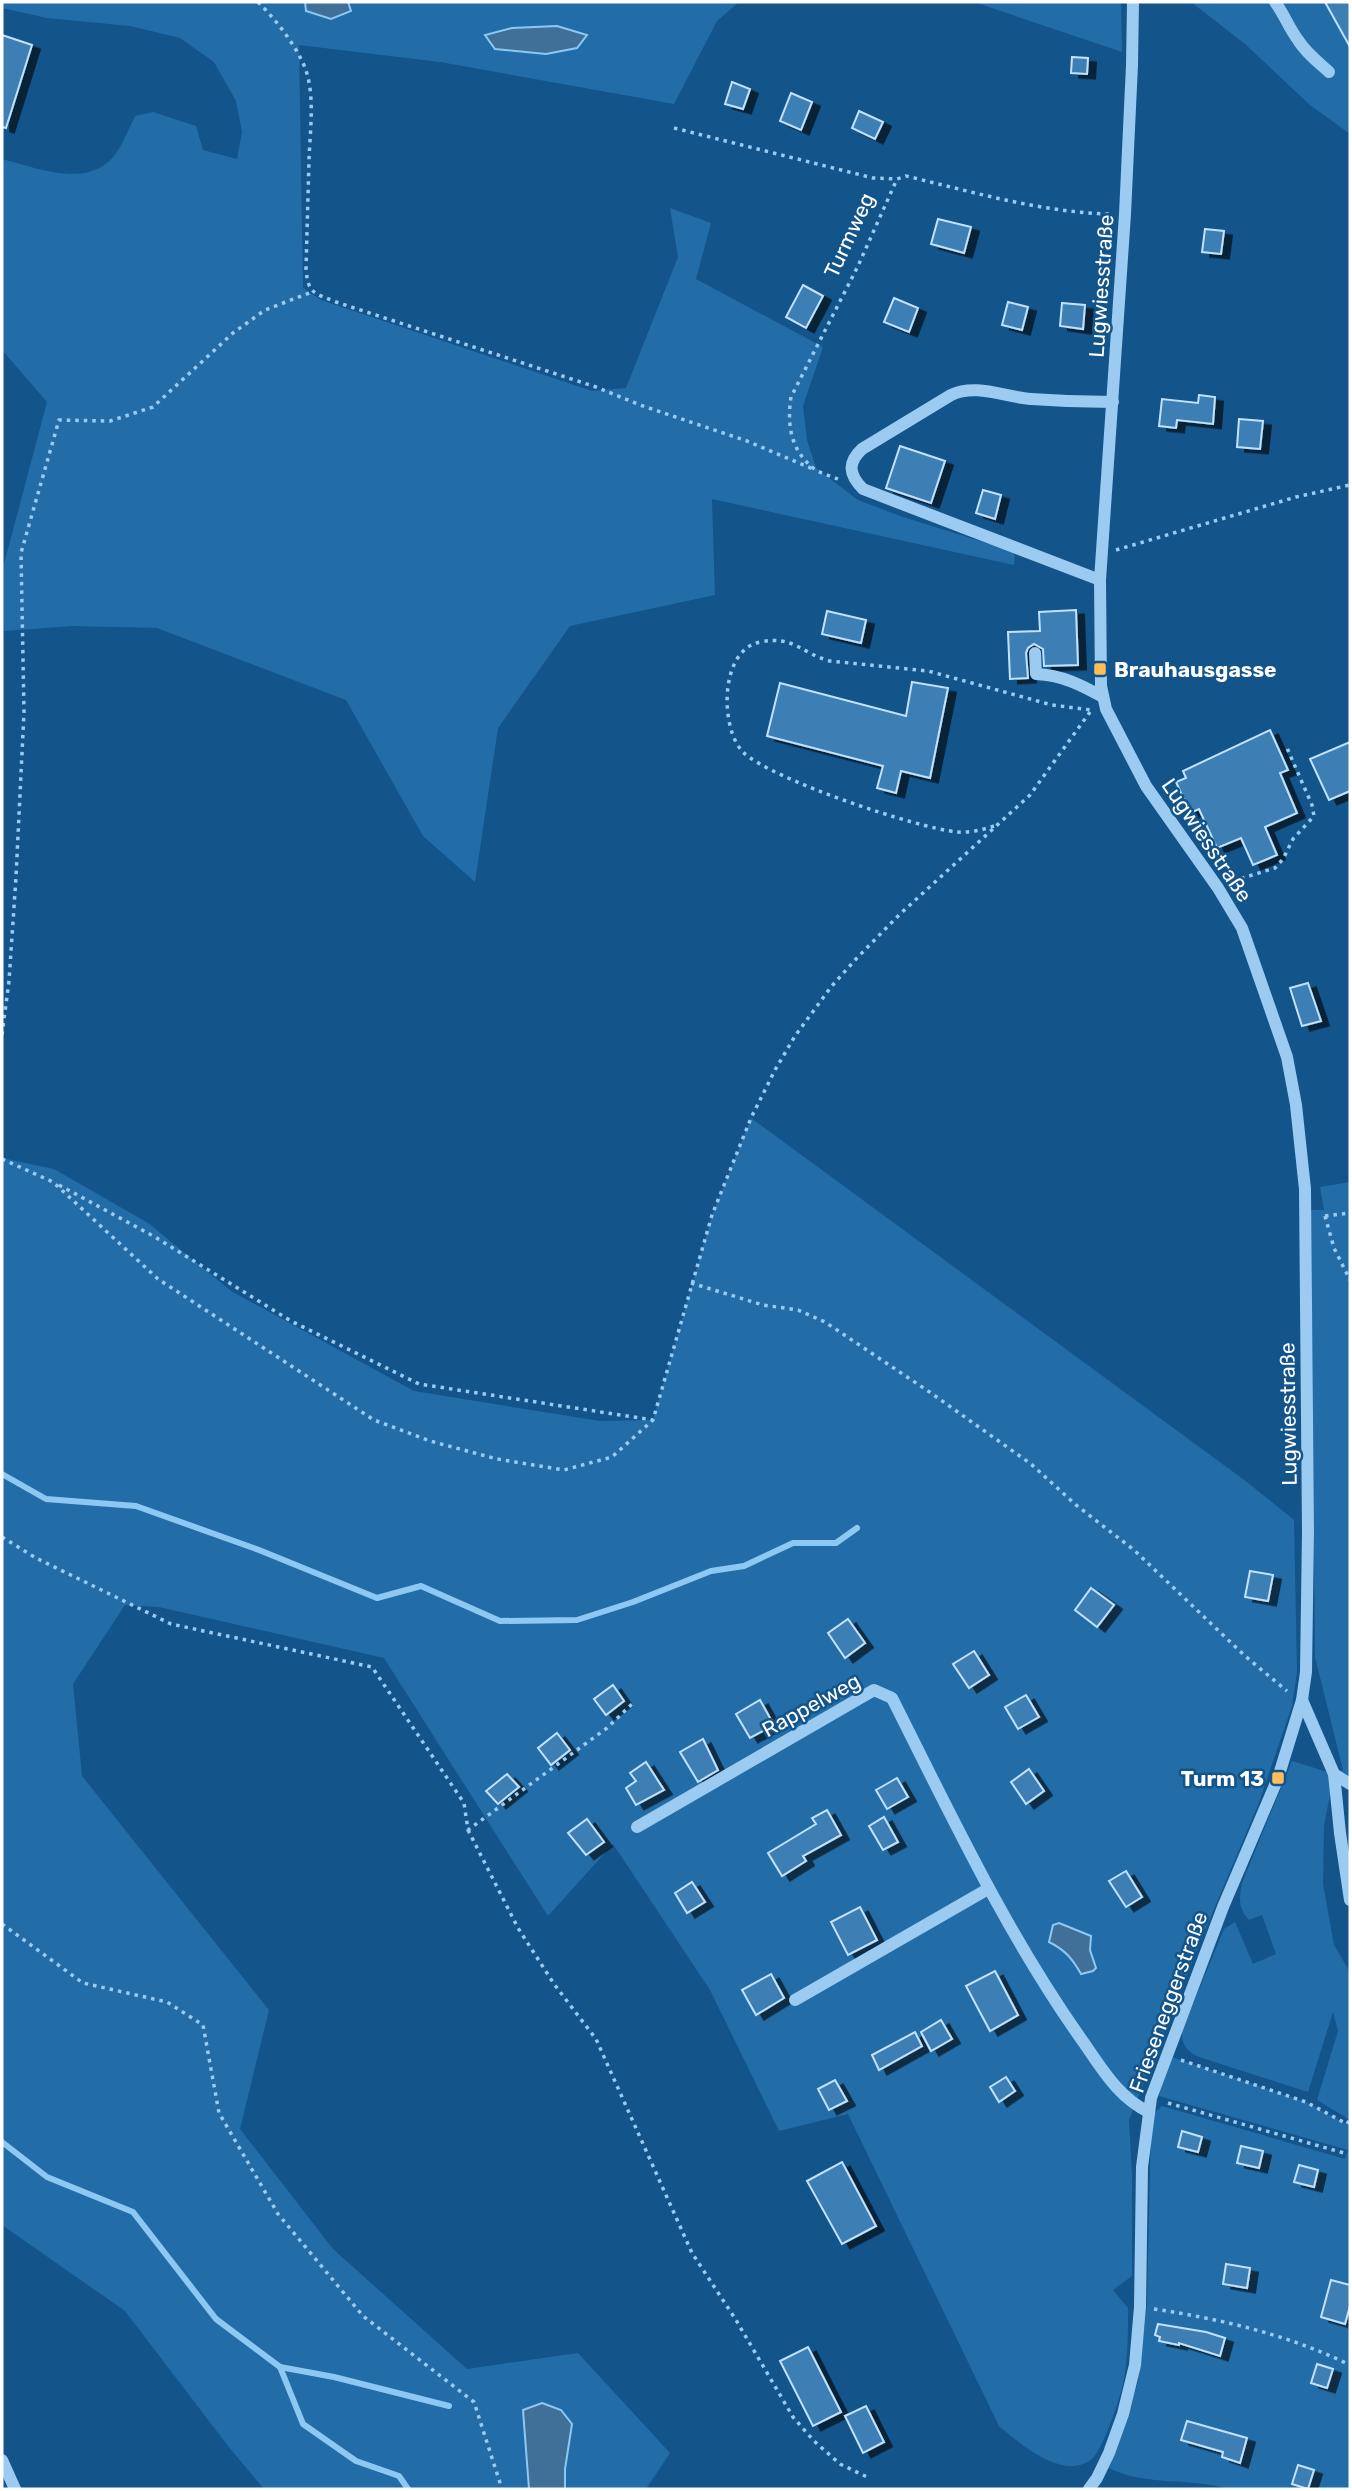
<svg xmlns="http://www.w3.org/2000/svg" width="1352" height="2491" viewBox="0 0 1352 2491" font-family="Rubik,sans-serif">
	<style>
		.green { fill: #226da8 }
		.water { fill: #406f98; stroke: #8dc8f3; stroke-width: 2 }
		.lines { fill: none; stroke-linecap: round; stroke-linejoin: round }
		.stream { stroke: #8dc8f3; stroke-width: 6 }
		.building { fill: #3c7fb4; stroke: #c2e2fc; stroke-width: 2; filter: url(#shadow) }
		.path { stroke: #9bcbf0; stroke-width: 3.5; stroke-dasharray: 3.5 5; stroke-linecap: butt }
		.minor { stroke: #9bcbf0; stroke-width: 12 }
		.poi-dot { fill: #ffbe5a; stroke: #13548b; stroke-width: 2.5 }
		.labels { text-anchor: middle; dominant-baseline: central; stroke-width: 5; stroke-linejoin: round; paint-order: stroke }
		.street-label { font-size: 21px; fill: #fff; stroke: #13548b }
		.poi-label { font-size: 21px; font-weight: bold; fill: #fff; stroke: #13548b; text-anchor: start }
	</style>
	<defs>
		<filter id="shadow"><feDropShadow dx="8" dy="4.5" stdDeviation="0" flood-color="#0009"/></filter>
	</defs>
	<rect width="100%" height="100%" fill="#13548b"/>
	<g class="green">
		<path d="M2 2H305L306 11H350L348 2H739L717 21 674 104 440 62 299 45 303 288 321 300 592 391 626 388 678 257 670 208 711 223 696 279 823 347 803 406 807 440 816 468 858 500 903 517 1015 552 1014 565 712 499 715 595 570 626 498 728 475 882 423 836 346 700 157 628 72 626 4 631V564L47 402 2 350V159C35 167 77 186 107 163 120 153 128 130 135 116L153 112 196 126 203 150 237 159 242 132 236 101 214 62 180 38 130 26 47 18 2 8Z"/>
		<polygon points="974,2 1121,2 1122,52"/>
		<polygon points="1191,2 1350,2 1350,134 1310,105 1245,44"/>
		<path d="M751 1118 1247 1482 1294 1520 1297 1672 1292 1706 1258 1805 1201 1940 1129 2120 1132 2175V2276L1113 2290 1128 2308C1128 2330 1128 2352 1125 2373 1123 2391 1105 2445 1093 2458 1089 2462 1080 2466 1074 2466 1047 2467 1018 2442 999 2426L848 2114 779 2131 710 1990 613 1844 548 1916 384 1658 159 1607 125 1605 73 1684 82 1776 269 2010 240 2129 333 2249 467 2369 578 2353 670 2453 646 2489H565V2469L572 2424 528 2472 529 2489H264L228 2446 125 2311 2 2225V1158L54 1169 148 1223 231 1291 414 1391 600 1421 653 1420 712 1215Z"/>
		<path d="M1350 1182V1784L1334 1774 1324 1826 1323 1884 1334 1945 1350 1972V2120L1317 2100 1338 2031 1333 2012 1308 2092 1199 2057C1187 2051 1181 2045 1182 2031L1224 1929 1235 1922 1253 1964 1276 1954 1262 1915 1249 1920C1238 1908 1239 1898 1242 1883L1292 1761 1334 1774 1343 1770 1315 1657 1311 1210H1324L1320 1187Z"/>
		<path d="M1166 2055 1306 2102 1350 2126V2489H1228C1190 2477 1146 2487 1109 2468L1138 2382 1147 2304 1151 2127 1154 2113 1162 2106 1345 2159 1348 2150 1159 2096Z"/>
	</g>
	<g class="water">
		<polygon points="305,2 348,2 351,11 331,19 306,11"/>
		<polygon points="557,26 587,35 577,48 546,54 495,49 485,35 512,28"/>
		<path d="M1059 1923 1091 1936 1090 1950 1096 1968 1093 1971 1081 1974C1072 1958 1065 1950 1049 1942L1053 1925Z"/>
		<polygon points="542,2403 561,2410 572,2424 565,2469 565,2489 529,2489 523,2410"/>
	</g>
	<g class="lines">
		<g class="stream">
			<polyline points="2,1474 46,1499 136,1506 259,1550 377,1598 421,1586 500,1621 577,1620 633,1602 711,1571 744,1566 793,1543 836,1543 857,1528"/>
			<polyline points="2,2142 47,2177 133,2212 216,2319 280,2367 303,2424 356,2461 399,2476 408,2489"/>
			<polyline points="280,2367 334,2377 449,2406"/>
		</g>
	</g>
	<g class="building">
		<polygon points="1325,2 1350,2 1350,47"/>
		<polygon points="2,35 32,45 6,128 2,127"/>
		<polygon points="1072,57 1088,58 1087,74 1071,73"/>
		<polygon points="732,82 750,89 743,109 725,104"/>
		<polygon points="791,93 812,102 801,130 780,121"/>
		<polygon points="859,111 883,122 875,139 852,128"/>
		<polygon points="938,219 971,227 964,253 931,244"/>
		<polygon points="1205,229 1224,231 1221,254 1202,252"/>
		<polygon points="803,285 823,296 806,328 786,317"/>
		<polygon points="894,298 918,308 909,332 884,322"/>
		<polygon points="1008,302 1028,307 1022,330 1002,325"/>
		<polygon points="1062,303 1085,305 1083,329 1060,326"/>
		<polygon points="1199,395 1215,397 1213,424 1177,420 1176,428 1159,426 1162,399 1198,403"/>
		<polygon points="1239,419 1263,421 1260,449 1237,447"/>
		<polygon points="900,446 945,461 931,503 886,488"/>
		<polygon points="983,490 1001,495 995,519 976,513"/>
		<polygon points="1076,610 1078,665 1044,666 1043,649 1034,644 1028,648 1026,653 1028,678 1010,679 1008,632 1040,631 1039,612"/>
		<polygon points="827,611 866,620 861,643 822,634"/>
		<polygon points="912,682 948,688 930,778 901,771 896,793 877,788 883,766 767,736 780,683 906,716"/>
		<polygon points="1270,730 1288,770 1280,773 1297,813 1265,827 1277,855 1253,865 1241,838 1217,848 1199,809 1190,813 1176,782 1186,778 1183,771"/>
		<polygon points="1350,742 1350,791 1329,800 1310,759"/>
		<polygon points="1308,983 1321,1021 1302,1026 1290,988"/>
		<polygon points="1250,1571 1273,1575 1268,1601 1245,1597"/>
		<polygon points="1091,1588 1114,1605 1097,1627 1075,1610"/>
		<polygon points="848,1619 865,1643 845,1658 828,1633"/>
		<polygon points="974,1651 989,1675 969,1688 953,1664"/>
		<polygon points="613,1685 624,1701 606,1715 594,1699"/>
		<polygon points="1026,1695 1039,1717 1018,1729 1005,1707"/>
		<polygon points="760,1700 774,1725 750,1738 736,1714"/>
		<polygon points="557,1733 570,1750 551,1765 538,1748"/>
		<polygon points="703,1739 718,1770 698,1782 680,1752"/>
		<polygon points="646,1762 664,1790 636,1805 626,1788 636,1781 630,1773"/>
		<polygon points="1029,1769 1044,1791 1026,1804 1011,1782"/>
		<polygon points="507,1774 519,1787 498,1804 486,1791"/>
		<polygon points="897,1778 908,1797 887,1809 876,1790"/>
		<polygon points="827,1810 841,1835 803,1856 806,1861 782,1876 768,1853 816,1824 812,1818"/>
		<polygon points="884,1817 898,1842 883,1850 869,1826"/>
		<polygon points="587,1819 604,1842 586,1855 568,1833"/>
		<polygon points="1126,1871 1142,1897 1126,1907 1109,1881"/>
		<polygon points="692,1882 705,1902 687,1913 675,1893"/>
		<polygon points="860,1907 877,1940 848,1955 831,1922"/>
		<polygon points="995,1971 1018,2015 990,2031 966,1986"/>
		<polygon points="771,1974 784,1998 756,2015 742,1990"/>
		<polygon points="941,2020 952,2039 931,2051 921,2032"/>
		<polygon points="915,2032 922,2046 879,2070 872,2055"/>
		<polygon points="1006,2077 1015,2091 999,2102 990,2087"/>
		<polygon points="835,2080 847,2101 829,2110 818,2089"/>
		<polygon points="1182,2131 1202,2137 1198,2152 1178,2147"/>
		<polygon points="1241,2146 1263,2151 1259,2168 1237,2163"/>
		<polygon points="842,2162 876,2226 842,2244 807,2181"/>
		<polygon points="1299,2165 1318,2170 1314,2187 1294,2182"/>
		<polygon points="1226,2264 1250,2268 1247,2288 1223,2284"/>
		<polygon points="1331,2280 1350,2285 1350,2306 1345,2324 1321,2317"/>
		<polygon points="1158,2324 1206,2332 1225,2338 1220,2356 1179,2343 1179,2345 1159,2341 1160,2337 1155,2335"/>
		<polygon points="808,2347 841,2412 813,2426 780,2361"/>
		<polygon points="1317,2364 1333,2369 1327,2388 1311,2383"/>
		<polygon points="866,2406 884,2442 863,2453 845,2416"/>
		<polygon points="1187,2421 1247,2438 1240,2463 1222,2457 1223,2452 1181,2440"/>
		<polygon points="1298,2465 1314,2470 1308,2489 1292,2484"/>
	</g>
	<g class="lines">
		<g class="path">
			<path d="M258 2C275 19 292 40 303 63 316 91 310 129 309 160 308 196 307 232 306 269 308 294 314 293 336 302L596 387 640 405 747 441 813 469"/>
			<path d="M674 128 873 178 897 179 906 176C973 192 1040 212 1109 214"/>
			<path d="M838 479C831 476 819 473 813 468 790 449 787 424 791 397L858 266 897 179"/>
			<polyline points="1116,550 1296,497 1350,485"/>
			<path d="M994 826C982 830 970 833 957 832 917 828 770 779 743 752 720 729 719 650 760 642 794 635 802 654 830 661L928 671 1052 705 1091 710"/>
			<polyline points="1233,881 1275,868 1283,859 1293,839 1314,816 1312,805 1287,748"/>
			<polyline points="2,1035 9,981 16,877 24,712 21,553 59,420 110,421 153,407 233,333 265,310 312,292"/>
			<polyline points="2,1159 53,1182 158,1279 374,1420 430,1441 497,1459 564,1470 612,1457 653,1420 712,1215 751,1118 775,1070 795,1036 831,987 856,959 899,915 1030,795 1090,712"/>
			<polyline points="59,1185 155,1237 291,1321 419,1384 653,1420"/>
			<polyline points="1325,1216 1334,1248 1350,1280"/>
			<polyline points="1325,1216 1350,1213"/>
			<polyline points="691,1283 763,1305 798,1310 825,1322 931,1393 1031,1464 1076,1505 1134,1550 1245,1656 1287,1691"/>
			<polyline points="2,1537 36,1558 171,1624 372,1667 464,1803 468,1830 607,1728 633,1703"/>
			<polyline points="468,1830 518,1928 554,1984 596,2039 692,2253 736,2320 793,2417 814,2441 840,2464 867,2477"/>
			<polyline points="2,1924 83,1983 167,2002 203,2025 219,2113 278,2214 363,2316 474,2402 502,2489"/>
			<polyline points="1181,2060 1306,2102 1347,2124 1350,2119"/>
			<polyline points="1168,2103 1344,2153"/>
			<path d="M1154 2309C1221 2319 1289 2335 1350 2365"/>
		</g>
		<g class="minor">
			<path d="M1275 2C1284 14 1289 28 1298 40 1306 53 1318 62 1329 72"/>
			<path d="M1100 580 863 489C849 475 847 463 862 449L951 395C976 383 1004 397 1031 399 1058 401 1085 402 1113 402"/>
			<path d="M1035 653 1036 674C1062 675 1081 685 1103 697"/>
			<polyline points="1302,1700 1334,1774 1340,1833 1350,1900"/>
			<polyline points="1334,1774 1350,1784"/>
			<path d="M637 1827 874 1690 892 1698C951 1815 1007 1935 1084 2043 1102 2069 1119 2098 1149 2112"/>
			<polyline points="795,2000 988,1889"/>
			<polyline points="2,2460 15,2489"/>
			<polyline points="1089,2489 1097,2478 1109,2453 1123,2414 1135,2365 1140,2307 1142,2167 1151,2098 1223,1907 1278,1778 1302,1700 1306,1672 1308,1531 1305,1189 1296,1105 1287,1057 1242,928 1218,888 1146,786 1106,709 1101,686 1100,580 1125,214 1132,65 1133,2"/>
		</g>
	</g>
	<g class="poi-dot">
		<rect x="1093" y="662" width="14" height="14" rx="3.5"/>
		<rect x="1271" y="1771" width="14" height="14" rx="3.5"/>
	</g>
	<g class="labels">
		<g class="street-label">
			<text transform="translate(849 235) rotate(-65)">Turmweg</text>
			<text transform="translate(1101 286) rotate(-86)">Lugwiesstraße</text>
			<text transform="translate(1207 840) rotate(56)">Lugwiesstraße</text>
			<text transform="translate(1288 1414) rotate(-91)">Lugwiesstraße</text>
			<text transform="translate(811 1705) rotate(-29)">Rappelweg</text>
			<text transform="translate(1168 2002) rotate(-70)">Frieseneggerstraße</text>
		</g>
		<g class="poi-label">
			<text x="1114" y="669">Brauhausgasse</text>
			<text x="1264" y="1778" text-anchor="end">Turm 13</text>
		</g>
	</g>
	<rect width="1352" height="2491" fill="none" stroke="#ffffff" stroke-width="7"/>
</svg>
